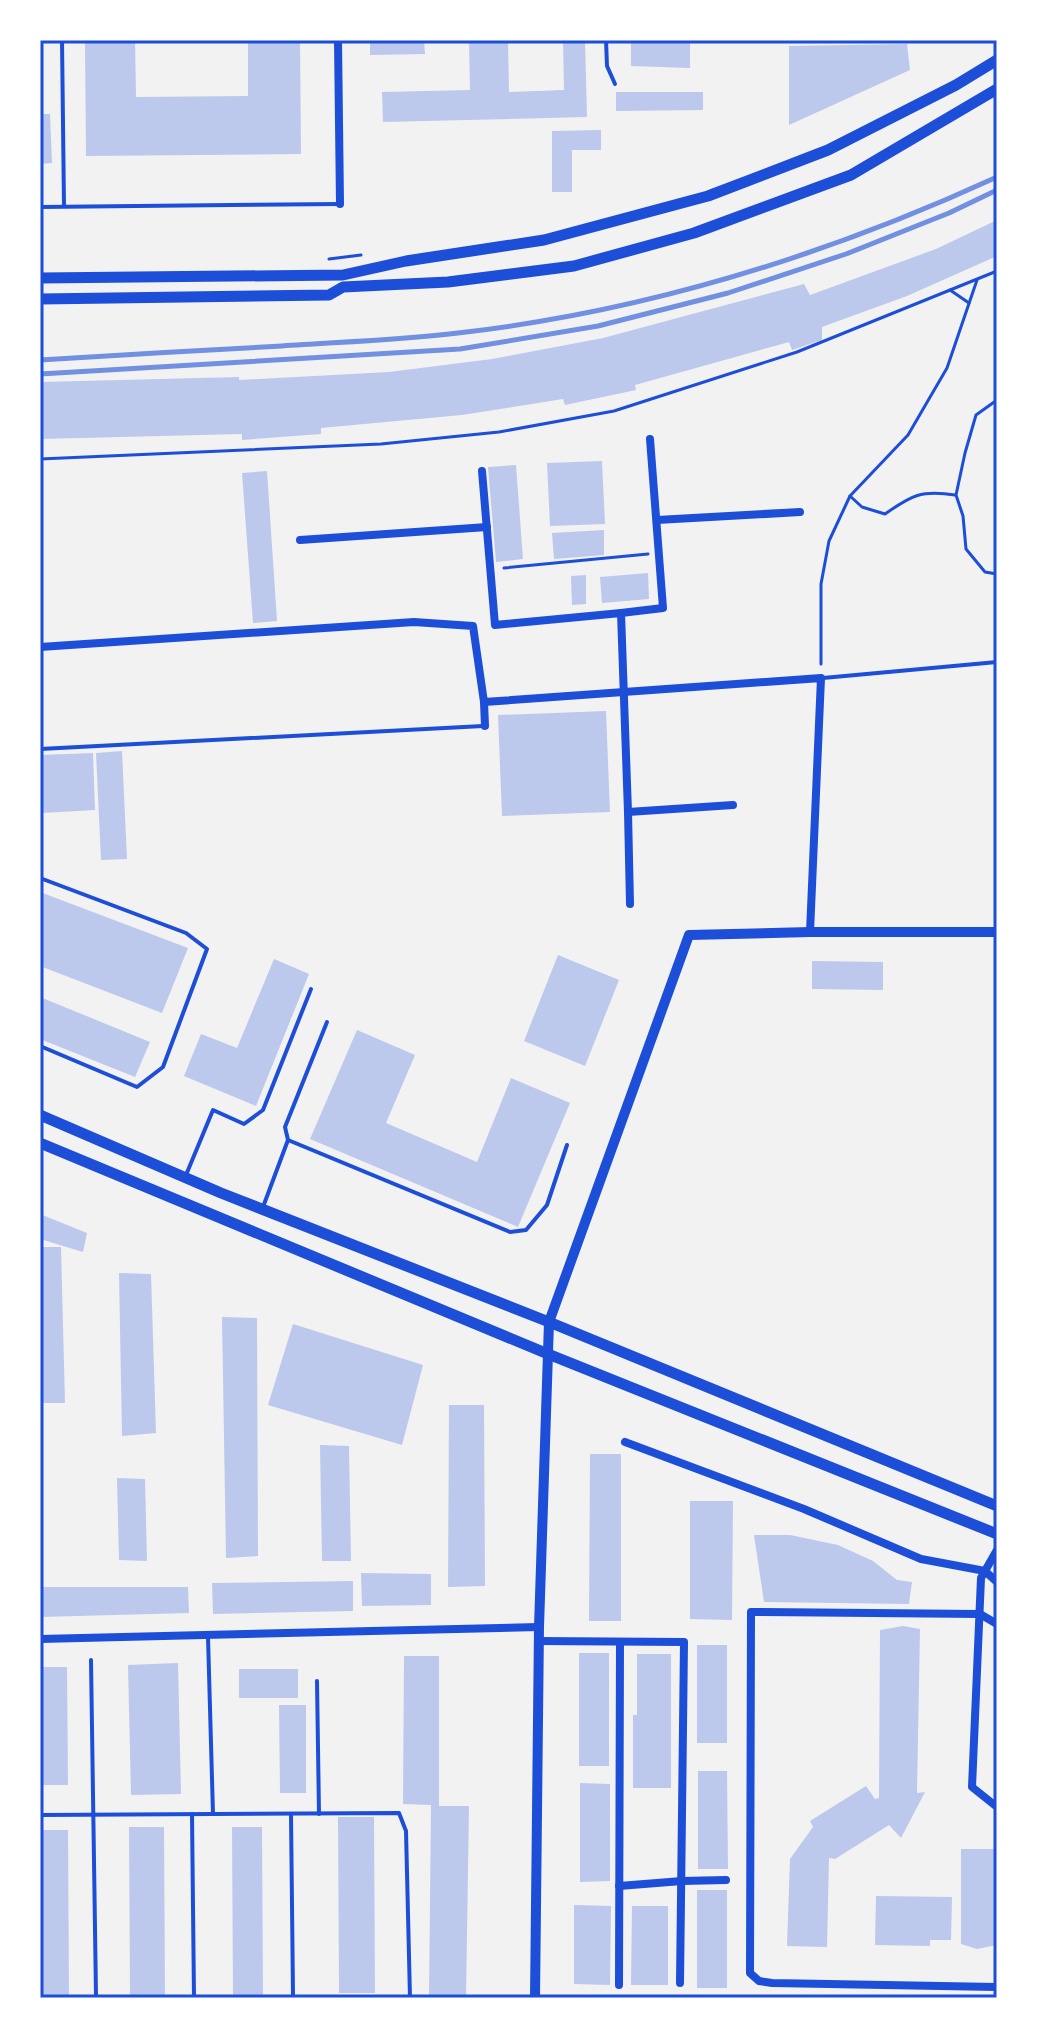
<svg xmlns="http://www.w3.org/2000/svg" width="1037" height="2038" viewBox="0 0 1037 2038" font-family="'Sofia Sans Condensed',sans-serif">
	<style>
		.building { fill: #bdc9ec }
		.lines { fill: none; stroke-linecap: round; stroke-linejoin: round }
		.path { stroke: #1d4ed8; stroke-width: 3 }
		.service { stroke: #1d4ed8; stroke-width: 4 }
		.minor { stroke: #1d4ed8; stroke-width: 8 }
		.tertiary { stroke: #1d4ed8; stroke-width: 10 }
		.secondary { stroke: #1d4ed8; stroke-width: 11 }
		.rail { stroke: #7290e2; stroke-width: 5 }
		.neatline { fill: none; stroke: #1d4ed8; stroke-width: 3 }
	</style>
	<rect width="100%" height="100%" fill="#f2f2f2"/>
	<g class="building">
		<polygon points="85,40 135,40 136,97 248,96 248,40 300,40 301,154 86,156"/>
		<polygon points="370,40 424,40 425,54 370,55"/>
		<polygon points="469,40 508,40 509,92 564,90 563,40 585,40 587,117 383,122 382,92 470,90"/>
		<polygon points="631,40 690,40 690,68 631,66"/>
		<polygon points="907,44 910,70 789,125 789,46"/>
		<polygon points="616,92 703,92 703,110 616,111"/>
		<polygon points="40,114 50,114 52,163 40,164"/>
		<polygon points="601,130 601,150 572,150 572,192 552,192 552,131"/>
		<polygon points="997,220 997,256 907,296 822,327 822,340 792,350 789,342 635,385 636,390 565,405 563,399 462,415 321,428 321,434 242,440 242,434 40,439 40,382 239,377 239,380 389,372 492,359 603,338 804,284 810,295 936,249"/>
		<polygon points="602,461 605,524 550,526 547,463"/>
		<polygon points="516,465 523,559 496,562 488,467"/>
		<polygon points="267,471 277,621 253,623 242,473"/>
		<polygon points="604,530 604,555 554,559 552,533"/>
		<polygon points="648,573 649,599 602,603 600,577"/>
		<polygon points="586,575 586,604 572,605 571,576"/>
		<polygon points="606,711 610,812 502,816 498,715"/>
		<polygon points="122,751 127,859 101,860 96,753"/>
		<polygon points="93,753 95,810 41,813 40,755"/>
		<polygon points="40,892 188,948 162,1013 40,966"/>
		<polygon points="558,955 619,980 585,1066 524,1041"/>
		<polygon points="274,959 309,974 256,1106 184,1076 201,1034 237,1048"/>
		<polygon points="812,961 883,962 883,990 812,989"/>
		<polygon points="40,997 150,1042 135,1077 40,1039"/>
		<polygon points="357,1030 415,1055 386,1123 477,1162 511,1078 570,1103 518,1227 310,1139"/>
		<polygon points="40,1214 87,1233 83,1252 40,1239"/>
		<polygon points="40,1247 61,1247 65,1403 40,1403"/>
		<polygon points="119,1273 151,1274 156,1433 122,1436"/>
		<polygon points="222,1317 257,1318 258,1556 226,1558"/>
		<polygon points="293,1324 423,1365 402,1445 268,1405"/>
		<polygon points="449,1405 484,1405 485,1586 448,1587"/>
		<polygon points="320,1445 349,1446 351,1561 322,1561"/>
		<polygon points="590,1454 621,1454 621,1621 589,1621"/>
		<polygon points="117,1478 145,1479 147,1561 119,1560"/>
		<polygon points="690,1501 733,1501 732,1620 690,1619"/>
		<polygon points="40,1530 43,1530 43,1558 40,1559"/>
		<polygon points="754,1535 790,1535 838,1545 873,1561 897,1580 912,1582 909,1604 764,1602"/>
		<polygon points="361,1573 431,1574 431,1605 362,1606"/>
		<polygon points="353,1581 353,1611 213,1614 212,1583"/>
		<polygon points="40,1587 188,1587 189,1613 40,1617"/>
		<polygon points="903,1626 920,1629 917,1793 925,1792 901,1838 889,1825 835,1859 829,1858 827,1947 787,1946 790,1859 813,1827 810,1821 866,1786 875,1799 879,1798 880,1630"/>
		<rect x="697" y="1645" width="30" height="98"/>
		<rect x="579" y="1653" width="30" height="113"/>
		<polygon points="637,1654 671,1654 671,1788 633,1788 633,1715 637,1715"/>
		<polygon points="404,1656 439,1656 439,1806 469,1806 466,1998 429,1998 431,1805 403,1804"/>
		<polygon points="178,1663 181,1794 131,1795 128,1665"/>
		<polygon points="40,1667 67,1667 68,1785 40,1785"/>
		<rect x="239" y="1669" width="59" height="29"/>
		<polygon points="279,1705 306,1705 306,1793 280,1793"/>
		<polygon points="698,1771 727,1771 728,1869 698,1869"/>
		<polygon points="580,1783 610,1784 610,1881 580,1882"/>
		<polygon points="338,1817 374,1817 375,1993 339,1993"/>
		<polygon points="129,1827 164,1827 165,1998 130,1998"/>
		<polygon points="232,1827 262,1827 263,1996 233,1996"/>
		<polygon points="40,1830 68,1830 69,1998 40,1998"/>
		<polygon points="961,1849 997,1849 997,1945 977,1949 961,1944"/>
		<rect x="697" y="1890" width="30" height="98"/>
		<polygon points="876,1896 952,1897 951,1940 930,1940 930,1946 875,1945"/>
		<polygon points="574,1905 611,1906 610,1985 574,1984"/>
		<polygon points="632,1906 668,1906 668,1985 631,1985"/>
	</g>
	<g class="lines">
		<g class="path">
			<polyline points="329,259 361,255"/>
			<polyline points="950,290 969,303"/>
			<polyline points="997,400 976,415 965,453 956,495 963,516 966,549 985,572 997,574"/>
			<polyline points="40,459 381,444 499,432 614,411 797,352 997,271"/>
			<path d="M850 496 862 507 885 514C912 495 921 490 955 495"/>
			<polyline points="504,568 648,554"/>
			<polyline points="821,664 821,584 829,541 850,496 908,435 947,368 977,280"/>
		</g>
		<g class="service">
			<polyline points="62,40 64,206"/>
			<polyline points="606,40 607,66 615,84"/>
			<polyline points="40,207 340,204"/>
			<polyline points="823,678 997,662"/>
			<polyline points="40,749 483,726"/>
			<polyline points="40,878 186,933 207,949 163,1067 137,1087 40,1046"/>
			<polyline points="288,1140 510,1232 526,1230 547,1205 567,1145"/>
			<polyline points="186,1175 213,1110 244,1124 263,1110 311,989"/>
			<polyline points="263,1207 288,1140 285,1127 327,1022"/>
			<polyline points="208,1637 213,1814"/>
			<polyline points="91,1660 96,1995"/>
			<polyline points="317,1681 319,1814"/>
			<polyline points="192,1814 194,1998"/>
			<polyline points="291,1814 293,1995"/>
			<polyline points="40,1815 399,1813 406,1831 410,1998"/>
		</g>
		<g class="minor">
			<polyline points="338,40 340,204"/>
			<polyline points="482,471 495,625 621,613 628,812 733,805"/>
			<polyline points="657,520 800,512"/>
			<polyline points="300,540 487,527"/>
			<polyline points="621,613 663,608 650,439"/>
			<polyline points="40,647 414,622 473,626 484,702 821,678 810,932"/>
			<polyline points="484,702 485,726"/>
			<polyline points="628,812 630,904"/>
			<polyline points="625,1442 804,1509 921,1559 985,1571 997,1582"/>
			<polyline points="997,1550 981,1578 972,1787 997,1807"/>
			<polyline points="997,1624 980,1614 751,1612 750,1973 759,1981 772,1983 997,1987"/>
			<polyline points="40,1639 539,1627"/>
			<polyline points="538,1641 684,1642 680,1983"/>
			<polyline points="619,1886 682,1881 726,1880"/>
			<polyline points="619,1985 620,1642"/>
		</g>
		<polyline class="tertiary" points="535,1998 539,1627 549,1322 689,935 810,932 997,932"/>
		<g class="secondary">
			<polyline points="40,278 343,275 406,261 544,240 708,196 828,150 956,85 997,60"/>
			<polyline points="40,299 329,295 343,287 448,282 574,266 694,233 851,175 997,89"/>
			<polyline points="40,1115 221,1193 549,1322 997,1506"/>
			<polyline points="40,1143 548,1354 997,1534"/>
		</g>
		<g class="rail">
			<path d="M40 360C121 355 201 350 282 346 340 342 399 340 458 333 644 312 827 255 997 177"/>
			<polyline points="40,374 460,349 598,326 728,293 846,254 949,213 997,190"/>
		</g>
	</g>
	<rect width="1037" height="2038" fill="none" stroke="#ffffff" stroke-width="84"/>
	<rect x="42" y="42" width="953" height="1954" class="neatline"/>
</svg>
